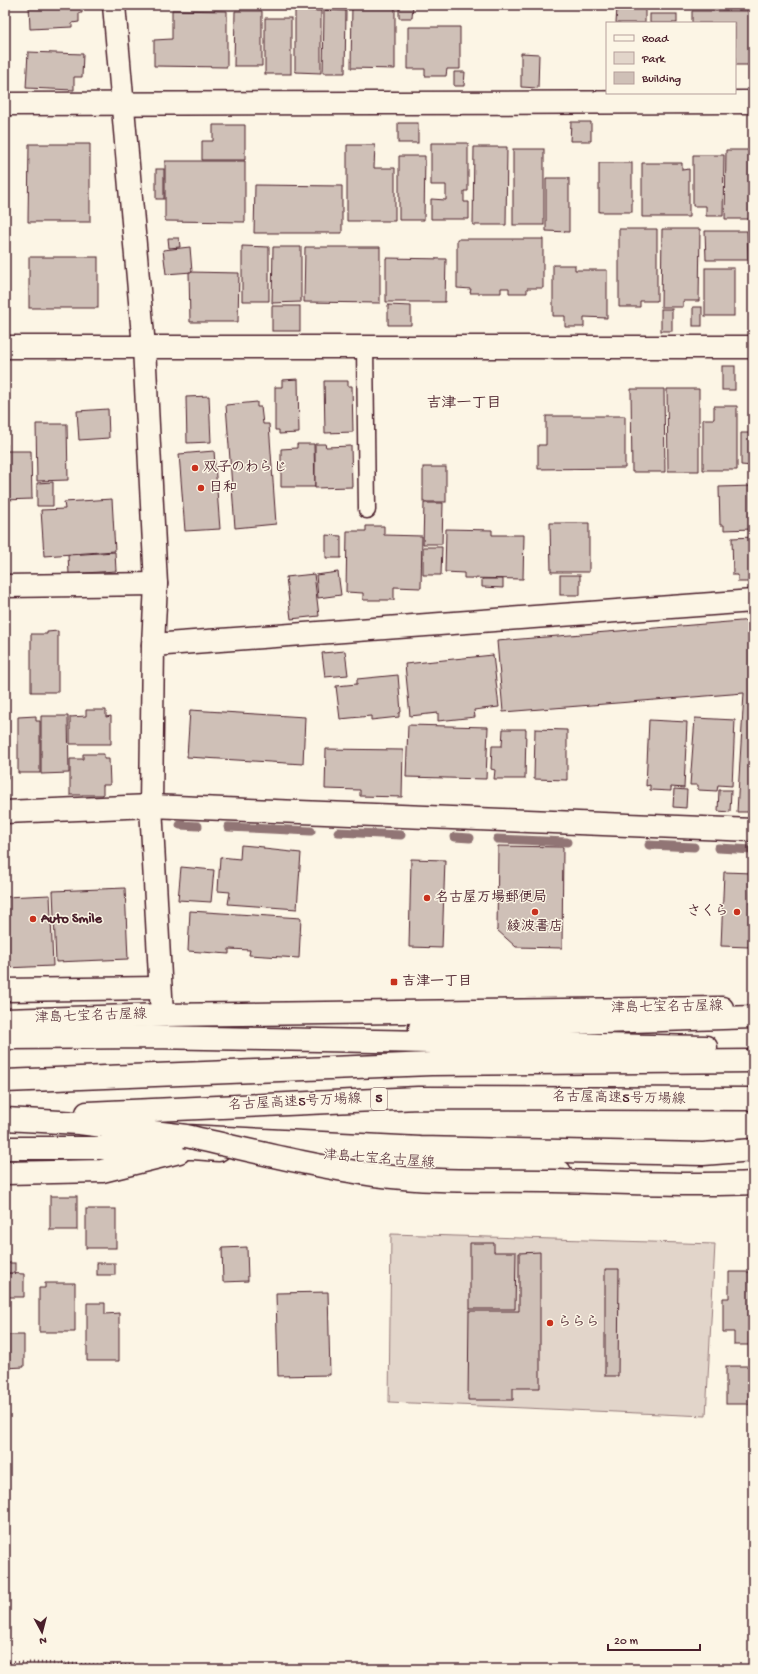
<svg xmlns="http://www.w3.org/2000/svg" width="758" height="1674" viewBox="0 0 758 1674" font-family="'Gochi Hand','Klee One',sans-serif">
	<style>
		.green { fill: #e2d5ca; stroke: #967a7a }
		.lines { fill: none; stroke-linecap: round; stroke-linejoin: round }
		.stream { stroke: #917474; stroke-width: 9 }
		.building { fill: #cfc0b7; stroke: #4a1f2b }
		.lane-casing { stroke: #4a1f2b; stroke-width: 19 }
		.street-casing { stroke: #4a1f2b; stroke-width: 25 }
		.secondary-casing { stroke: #4a1f2b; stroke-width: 25 }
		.highway-casing { stroke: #4a1f2b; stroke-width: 25 }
		.path { stroke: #4a1f2b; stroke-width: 2.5; stroke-dasharray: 1 3; stroke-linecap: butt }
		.lane { stroke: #fcf5e5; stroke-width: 16 }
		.street { stroke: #fcf5e5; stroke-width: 22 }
		.secondary { stroke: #fcf5e5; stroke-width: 22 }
		.highway { stroke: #fcf5e5; stroke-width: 22 }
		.highway-bridge-casing { stroke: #4a1f2b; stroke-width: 25; stroke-linecap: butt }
		.highway-bridge { stroke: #fcf5e5; stroke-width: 22 }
		.poi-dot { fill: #c8321e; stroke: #fcf5e5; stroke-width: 1.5 }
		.labels { text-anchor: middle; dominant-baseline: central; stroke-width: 3; stroke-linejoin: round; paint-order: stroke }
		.shield { fill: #fcf5e5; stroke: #7f5f63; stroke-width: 1 }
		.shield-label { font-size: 13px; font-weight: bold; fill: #4a1f2b }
		.poi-label { font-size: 14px; font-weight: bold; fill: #4a1f2b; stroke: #fcf5e5; text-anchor: start }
		.street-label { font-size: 14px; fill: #4a1f2b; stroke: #fcf5e5 }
		.neighbourhood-label { font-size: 15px; font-weight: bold; fill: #4a1f2b; stroke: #fcf5e5 }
	</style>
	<rect width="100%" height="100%" fill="#fcf5e5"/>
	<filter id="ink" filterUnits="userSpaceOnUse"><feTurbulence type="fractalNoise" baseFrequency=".025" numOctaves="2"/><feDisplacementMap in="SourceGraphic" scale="8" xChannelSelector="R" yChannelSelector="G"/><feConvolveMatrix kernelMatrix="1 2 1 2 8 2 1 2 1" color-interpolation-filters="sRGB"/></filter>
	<g filter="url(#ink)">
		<polygon class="green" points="391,1234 715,1244 706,1416 389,1402"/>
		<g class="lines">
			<g class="stream">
				<polyline points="180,825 198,826"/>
				<polyline points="228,827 311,831"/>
				<polyline points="338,832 401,835"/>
				<polyline points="455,837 470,838"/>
				<polyline points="497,839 567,842"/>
				<polyline points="649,845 694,847"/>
				<polyline points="718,848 753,850"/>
			</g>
		</g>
		<g class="building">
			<polygon points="29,5 82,5 82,13 79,13 79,22 72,23 72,27 30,29"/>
			<polygon points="352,5 395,5 395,69 351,68"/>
			<polygon points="399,5 413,5 412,18 399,18"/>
			<polygon points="617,7 645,7 645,23 616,23"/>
			<polygon points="172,10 227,11 227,67 154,66 154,40 172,39"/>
			<polygon points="295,10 321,11 321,73 295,72"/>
			<polygon points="324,10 346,11 345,73 323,73"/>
			<polygon points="235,11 262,11 262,66 234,66"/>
			<polygon points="692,11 753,11 753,65 735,65 735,23 692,23"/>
			<rect x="650" y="14" width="27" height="9"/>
			<rect x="265" y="18" width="26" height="56"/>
			<polygon points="408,27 460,27 460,69 447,69 446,76 425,76 425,69 408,69"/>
			<polygon points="28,52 83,54 82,77 74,77 74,90 26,88"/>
			<polygon points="521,53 539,54 538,88 521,87"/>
			<polygon points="454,72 465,72 464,86 454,86"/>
			<polygon points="571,122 591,122 591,141 570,141"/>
			<rect x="398" y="123" width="20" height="20"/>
			<polygon points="213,125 245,125 245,160 202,160 202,141 213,141"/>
			<polygon points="431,143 468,143 468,191 464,191 464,202 469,202 469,219 431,219 431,199 446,200 446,185 431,185"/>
			<polygon points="29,144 90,144 90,222 28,222"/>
			<polygon points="347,145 375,145 374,168 395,168 395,221 347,221"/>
			<polygon points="474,147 507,147 506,225 473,225"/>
			<rect x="513" y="149" width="31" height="76"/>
			<polygon points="726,150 753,150 753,219 725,219"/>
			<polygon points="693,155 724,155 723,216 706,216 706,206 693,206"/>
			<polygon points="399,156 425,156 424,220 399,220"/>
			<polygon points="165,161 245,161 245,222 165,221"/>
			<rect x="599" y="163" width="33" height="49"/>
			<polygon points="642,163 682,163 682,170 689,169 689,217 642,217"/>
			<rect x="156" y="169" width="8" height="30"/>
			<polygon points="546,178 569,178 569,232 546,231"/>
			<polygon points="255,185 342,186 342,233 254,233"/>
			<polygon points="619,229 657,229 657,301 640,301 640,307 619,307"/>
			<polygon points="662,229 700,229 699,301 683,301 683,307 661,307"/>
			<polygon points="705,231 747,231 748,260 706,260"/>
			<polygon points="168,238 179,238 180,247 169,248"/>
			<polygon points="457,239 543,239 543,288 527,288 527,293 509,293 509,288 501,288 501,293 470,293 471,289 457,288"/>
			<polygon points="242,246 269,247 269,301 242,301"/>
			<polygon points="190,247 192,272 166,274 163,250"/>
			<polygon points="273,247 301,247 301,302 272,303"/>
			<polygon points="305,247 380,247 380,303 304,302"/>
			<rect x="29" y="257" width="69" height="51"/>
			<polygon points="386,258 446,259 445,302 386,302"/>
			<polygon points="553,265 575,265 575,270 607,270 607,318 584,317 584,327 565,327 565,316 553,316"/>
			<rect x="705" y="268" width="29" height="48"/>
			<polygon points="189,272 239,273 238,322 190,322"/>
			<rect x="751" y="304" width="2" height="25"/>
			<polygon points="388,305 411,306 411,325 388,325"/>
			<rect x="272" y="306" width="28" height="25"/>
			<rect x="693" y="307" width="9" height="19"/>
			<rect x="661" y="309" width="11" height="22"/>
			<rect x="722" y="366" width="13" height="24"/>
			<polygon points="298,379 299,433 279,434 279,430 275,430 275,387 282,387 282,380"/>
			<polygon points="324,381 348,381 348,386 352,386 353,432 325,433"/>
			<polygon points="631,389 664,389 665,472 632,472"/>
			<polygon points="667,389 699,389 699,471 668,471"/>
			<polygon points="209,396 211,442 187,443 186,397"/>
			<polygon points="257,402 257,407 261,407 263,424 269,424 276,524 235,528 226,405"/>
			<polygon points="714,406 737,406 737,470 703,470 703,419 714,419"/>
			<polygon points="108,409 109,438 79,440 77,411"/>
			<polygon points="546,416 625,416 625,468 538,469 538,445 546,445"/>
			<polygon points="36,424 67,424 68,480 37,481"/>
			<polygon points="741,433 753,433 753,472 752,472 752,466 741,465"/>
			<polygon points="5,444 7,444 7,451 31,451 32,499 5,500"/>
			<polygon points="297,444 314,444 315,487 281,487 281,449 297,448"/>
			<polygon points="315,444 325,444 326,447 351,446 352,487 315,488"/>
			<polygon points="214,451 220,529 185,531 179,454"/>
			<rect x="423" y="467" width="23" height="35"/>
			<polygon points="53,482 53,506 37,506 37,483"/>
			<polygon points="752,486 753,529 724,530 724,525 720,525 719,487"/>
			<polygon points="112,499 115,551 44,556 41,510 65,509 64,502"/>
			<polygon points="424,503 443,503 442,544 423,544"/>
			<polygon points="550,523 589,523 589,572 551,572"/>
			<polygon points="366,526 384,526 384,535 422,536 421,588 394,587 394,600 363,600 363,593 346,592 347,531 366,531"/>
			<polygon points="446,529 492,530 492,535 524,535 523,579 464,578 464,573 445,572"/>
			<polygon points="326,535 341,536 341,558 326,558"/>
			<polygon points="753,537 753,582 738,582 738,575 733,575 732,538"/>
			<polygon points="423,547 442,547 441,575 423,575"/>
			<polygon points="115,552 116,571 69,574 68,555"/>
			<polygon points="338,572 341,595 318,598 316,575"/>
			<polygon points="314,574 319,616 291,619 286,577"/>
			<rect x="560" y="575" width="20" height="20"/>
			<polygon points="482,579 503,579 503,588 482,587"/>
			<polygon points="753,620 753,812 737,812 744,693 503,712 497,641"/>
			<polygon points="58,631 58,692 31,692 31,634 47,634 47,632"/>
			<polygon points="345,651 348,675 325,677 322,653"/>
			<polygon points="493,655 499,707 474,710 475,717 438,721 438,713 410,716 405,664"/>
			<polygon points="398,675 401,712 399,713 399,717 371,720 371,716 340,719 336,686 357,684 357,679"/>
			<polygon points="86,710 106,710 106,717 111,716 111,744 70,744 70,717 86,716"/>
			<polygon points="190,710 305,717 303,764 187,757"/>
			<polygon points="36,716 36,721 40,721 40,773 18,773 18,717"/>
			<polygon points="41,716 68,716 69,773 41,774"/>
			<polygon points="695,718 735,720 732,786 718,785 717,791 698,790 698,785 690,785"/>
			<polygon points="649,720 687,722 684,788 671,787 671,791 650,790 650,785 646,786"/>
			<polygon points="5,722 7,722 8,779 5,779"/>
			<polygon points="408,725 488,727 486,779 406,777"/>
			<polygon points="503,729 526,729 525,779 494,779 495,770 491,769 492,746 502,746"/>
			<polygon points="535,729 567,730 567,780 534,779"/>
			<polygon points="326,749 403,750 402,797 360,796 360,790 325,789"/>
			<polygon points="83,754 104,754 104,759 109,759 110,785 103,785 103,795 70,795 70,759 83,759"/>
			<polygon points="674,789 687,790 686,808 673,807"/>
			<polygon points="719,790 731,790 730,812 718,811"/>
			<polygon points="241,845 264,847 264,849 301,853 297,909 228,904 230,892 218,891 220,857 240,859"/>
			<polygon points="498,846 563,847 562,948 516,947 497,930"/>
			<polygon points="411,859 445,860 442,948 409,947"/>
			<polygon points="181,867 214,870 211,902 178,900"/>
			<polygon points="724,872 752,873 749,947 721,946"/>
			<polygon points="125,888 128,959 56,962 53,891"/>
			<polygon points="50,895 53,966 5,968 5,897"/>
			<polygon points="190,911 301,918 299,958 249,955 250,950 229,949 229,954 188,951"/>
			<rect x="50" y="1196" width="27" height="34"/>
			<rect x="86" y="1209" width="30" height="39"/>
			<polygon points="470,1243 494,1243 494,1252 516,1252 515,1309 470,1309"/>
			<polygon points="247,1247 248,1281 223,1282 222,1248"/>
			<polygon points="540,1252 540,1388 513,1388 513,1400 468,1400 469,1311 519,1311 519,1253"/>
			<rect x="5" y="1263" width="10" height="10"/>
			<rect x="97" y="1263" width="18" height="12"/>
			<polygon points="605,1269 619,1269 618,1376 605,1376"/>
			<polygon points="729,1272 753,1272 753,1345 734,1345 734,1332 723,1332 723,1298 729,1298"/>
			<polygon points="5,1273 24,1274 24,1297 5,1297"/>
			<polygon points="45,1283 75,1283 75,1332 39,1332 39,1288 45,1288"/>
			<polygon points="328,1292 330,1375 278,1376 276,1293"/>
			<polygon points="87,1303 105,1303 105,1314 119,1313 119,1361 87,1361"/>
			<polygon points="5,1335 24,1335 24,1367 5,1368"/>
			<rect x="726" y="1366" width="27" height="38"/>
		</g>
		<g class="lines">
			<g class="lane-casing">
				<polyline id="lane" points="365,347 367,510"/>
			</g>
			<g class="street-casing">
				<g id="street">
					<polyline points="114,5 144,347 156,584 153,645 151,806 162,1015"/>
					<polyline points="5,104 753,102"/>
					<polyline points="5,347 753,347"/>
					<polyline points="5,586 156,584"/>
					<polyline points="153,645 753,601"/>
					<polyline points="5,812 151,806 753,830"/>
					<polyline points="5,990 160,988"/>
					<polyline points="5,1173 102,1171 179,1152"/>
				</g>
			</g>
			<g class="secondary-casing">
				<g id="secondary">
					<polyline points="5,1020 162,1015 722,1008"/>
					<polyline points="5,1148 193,1148 219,1150"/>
					<polyline points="305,1155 560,1172"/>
				</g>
			</g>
			<g class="highway-casing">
				<g id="highway">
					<polyline points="420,1028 753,1017"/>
					<polyline points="5,1038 151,1037 706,1047"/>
					<polyline points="5,1081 431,1064 753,1061"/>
					<polyline points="87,1113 418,1098 753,1099"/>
					<polyline points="5,1119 79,1123 186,1136 420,1148 703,1154 753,1150"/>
				</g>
			</g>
			<polyline class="path" points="5,1662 248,1669"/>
			<use href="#lane" class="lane"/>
			<use href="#street" class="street"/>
			<use href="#secondary" class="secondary"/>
			<use href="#highway" class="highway"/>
			<g class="highway-bridge-casing">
				<path id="highway-bridge" d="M186 1136C249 1150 311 1166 375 1175 434 1183 494 1180 553 1181 620 1182 686 1186 753 1183"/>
			</g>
			<use href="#highway-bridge" class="highway-bridge"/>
		</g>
	</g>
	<g class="poi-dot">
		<circle cx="195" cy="468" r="4"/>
		<circle cx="201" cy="488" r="4"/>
		<circle cx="427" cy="898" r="4"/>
		<circle cx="535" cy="912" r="4"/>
		<circle cx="737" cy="912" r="4"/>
		<circle cx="33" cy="919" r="4"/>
		<rect x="390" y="978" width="8" height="8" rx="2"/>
		<circle cx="550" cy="1323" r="4"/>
	</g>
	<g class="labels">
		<rect class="shield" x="371" y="1088" width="16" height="22" rx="3"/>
		<g class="shield-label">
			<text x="379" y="1099">5</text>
		</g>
		<g class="poi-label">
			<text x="203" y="468">双子のわらじ</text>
			<text x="209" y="488">日和</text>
			<text x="435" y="898">名古屋万場郵便局</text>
			<text x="729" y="912" text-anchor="end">さくら</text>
			<text x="41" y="919">Auto Smile</text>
			<text x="535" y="927" text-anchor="middle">綾波書店</text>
			<text x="402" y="982">吉津一丁目</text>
			<text x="558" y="1323">ららら</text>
		</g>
		<g class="street-label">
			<text transform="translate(667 1008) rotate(-1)">津島七宝名古屋線</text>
			<text transform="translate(91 1017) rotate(-2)">津島七宝名古屋線</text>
			<text transform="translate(619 1099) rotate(1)">名古屋高速5号万場線</text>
			<text transform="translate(295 1103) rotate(-3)">名古屋高速5号万場線</text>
			<text transform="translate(379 1160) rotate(4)">津島七宝名古屋線</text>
		</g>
		<g class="neighbourhood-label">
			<text x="464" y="404">吉津一丁目</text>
		</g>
	</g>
	<rect width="758" height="1674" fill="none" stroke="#fcf5e5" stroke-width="20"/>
	<rect x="10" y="10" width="738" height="1654" fill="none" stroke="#4a1f2b" stroke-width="1.5" filter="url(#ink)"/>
	<rect x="606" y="22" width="130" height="72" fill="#fcf5e5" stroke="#b59f9b"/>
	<rect x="614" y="35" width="20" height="6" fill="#fcf5e5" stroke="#b59f9b"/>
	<text x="642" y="42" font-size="12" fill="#4a1f2b">Road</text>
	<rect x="614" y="52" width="20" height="12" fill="#e2d5ca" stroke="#b59f9b"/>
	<text x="642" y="62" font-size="12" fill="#4a1f2b">Park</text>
	<rect x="614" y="72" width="20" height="12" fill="#cfc0b7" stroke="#b59f9b"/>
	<text x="642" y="82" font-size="12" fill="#4a1f2b">Building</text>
	<g transform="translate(42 1632) rotate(173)" stroke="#fcf5e5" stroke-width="3" paint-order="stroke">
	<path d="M0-3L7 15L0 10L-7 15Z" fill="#4a1f2b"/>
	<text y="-6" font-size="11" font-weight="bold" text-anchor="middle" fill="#4a1f2b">N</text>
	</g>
	<path d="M608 1644v6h92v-6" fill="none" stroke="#4a1f2b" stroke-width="2"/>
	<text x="614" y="1644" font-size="12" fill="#4a1f2b" stroke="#fcf5e5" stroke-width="3" paint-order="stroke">20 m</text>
</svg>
